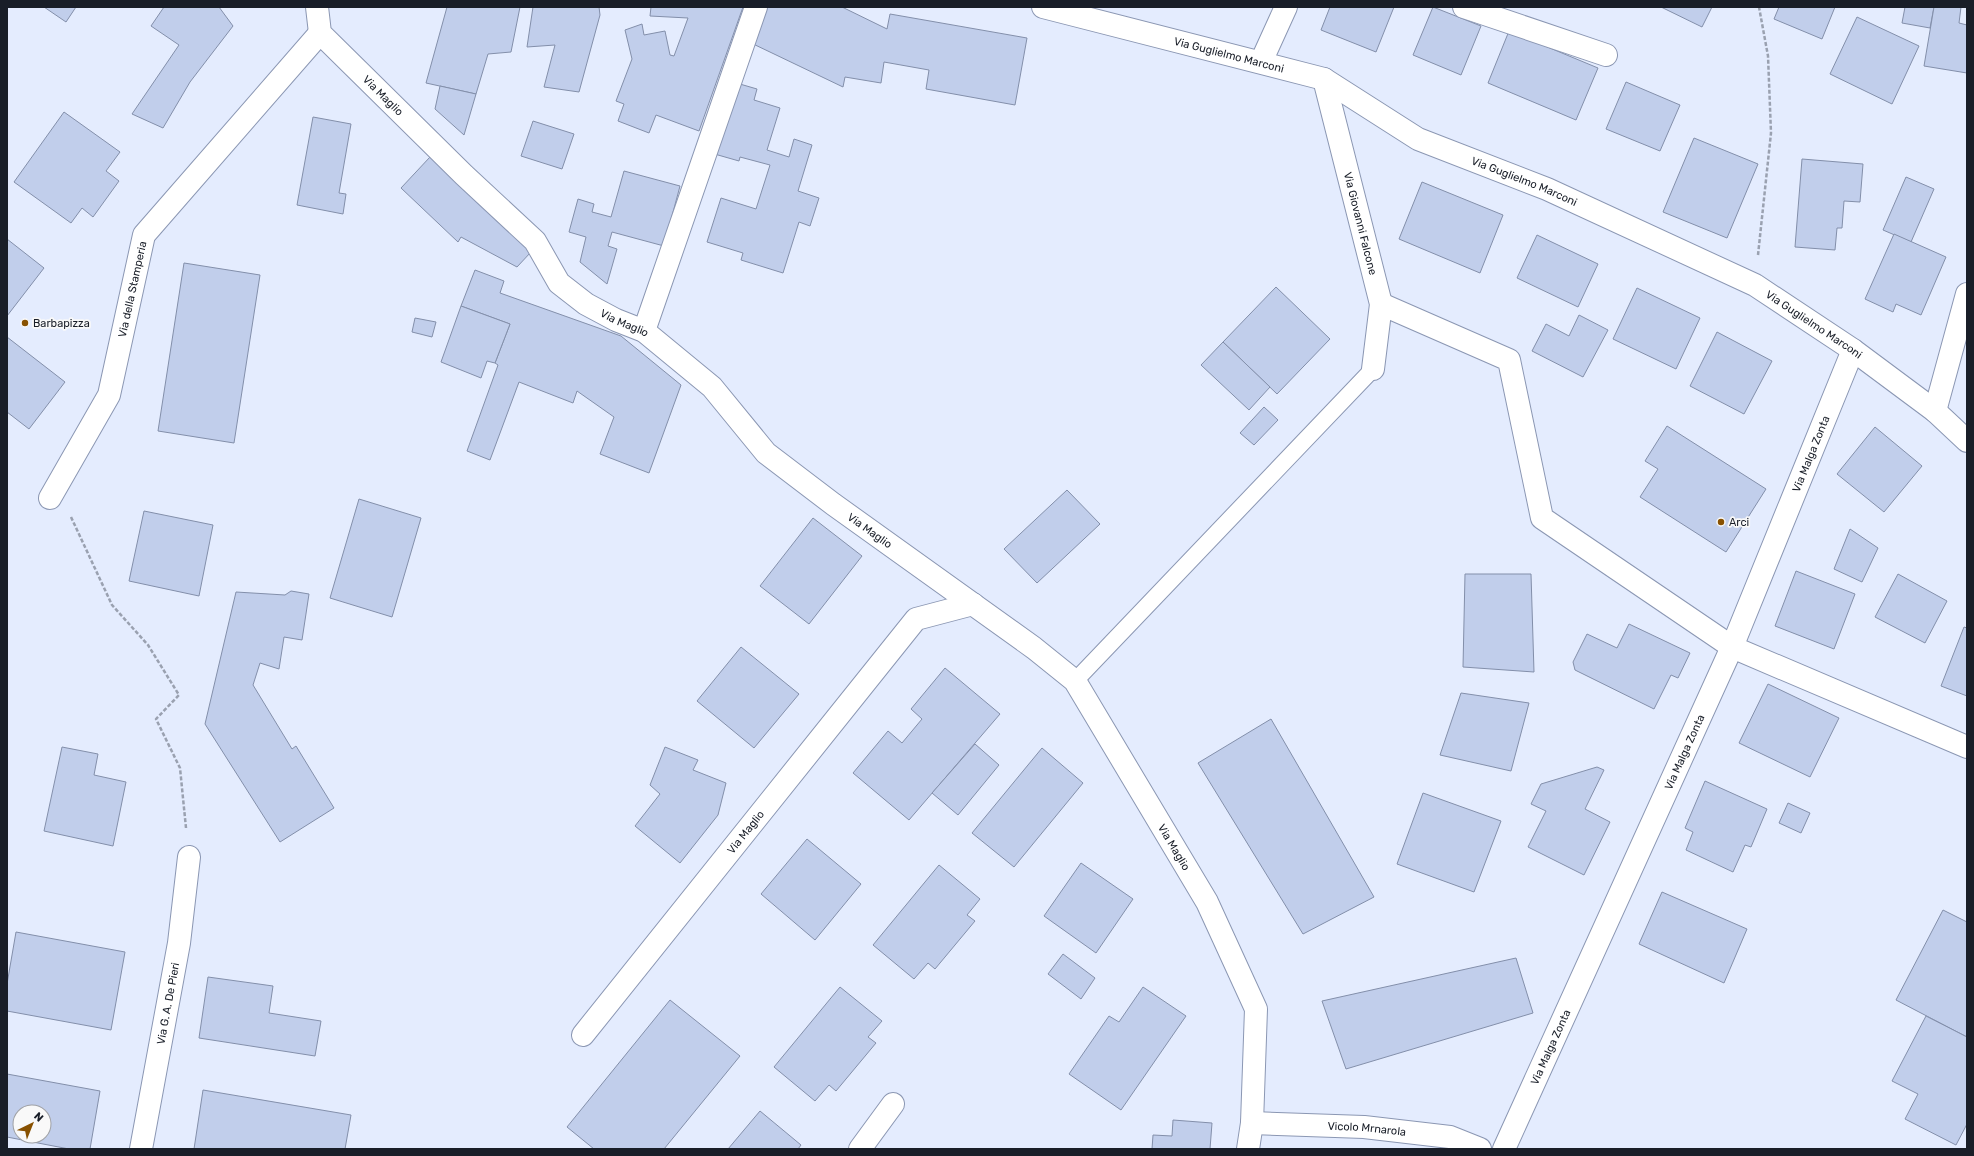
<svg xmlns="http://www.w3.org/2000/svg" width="1974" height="1156" viewBox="0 0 1974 1156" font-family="Rubik,sans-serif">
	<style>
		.building { fill: #c1ceeb; stroke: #838faa; fill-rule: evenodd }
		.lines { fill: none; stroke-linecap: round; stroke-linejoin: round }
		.service-casing { stroke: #8b97b3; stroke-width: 18 }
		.minor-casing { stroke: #8b97b3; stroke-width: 24 }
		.tertiary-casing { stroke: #8b97b3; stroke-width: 24 }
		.path { stroke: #9aa1b0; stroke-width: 2.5; stroke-dasharray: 4 2; stroke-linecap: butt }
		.service { stroke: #fff; stroke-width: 16 }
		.minor { stroke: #fff; stroke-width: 22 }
		.tertiary { stroke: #fff; stroke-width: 22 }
		.poi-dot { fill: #885100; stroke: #f9f9f9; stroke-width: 1.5 }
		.labels { text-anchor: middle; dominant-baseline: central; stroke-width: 3.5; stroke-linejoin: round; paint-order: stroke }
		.street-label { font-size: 11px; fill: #191e28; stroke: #f9f9f9 }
		.poi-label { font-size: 11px; fill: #191e28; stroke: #f9f9f9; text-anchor: start }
	</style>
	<rect width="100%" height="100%" fill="#e4ecfe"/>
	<g class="building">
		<polygon points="44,7 76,7 66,22"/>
		<polygon points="164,7 219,7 233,26 190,82 163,128 132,114 179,45 151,26"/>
		<polygon points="447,7 520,7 511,52 488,54 476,94 426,83"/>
		<polygon points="533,7 599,7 600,15 579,92 544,87 555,45 527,47"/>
		<polygon points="651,7 743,7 699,131 656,115 649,133 618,121 624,104 616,101 632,59 625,30 642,24 644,35 665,31 670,55 674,56 688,18 650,16"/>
		<polygon points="763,7 842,7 887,29 890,14 1027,38 1015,105 926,89 929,70 884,62 881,83 845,77 843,87 749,42"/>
		<polygon points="1330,7 1394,7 1376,52 1321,30"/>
		<polygon points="1433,7 1481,26 1461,75 1413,55"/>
		<polygon points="1661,7 1712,7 1702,27"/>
		<polygon points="1779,7 1835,7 1822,39 1774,19"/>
		<polygon points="1905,7 1934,7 1930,28 1902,23"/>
		<polygon points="1934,7 1961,7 1959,23 1967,25 1967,73 1924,66"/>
		<polygon points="1857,17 1919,46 1892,104 1830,74"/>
		<polygon points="1509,31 1598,68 1576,120 1488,83"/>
		<polygon points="733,82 757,89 754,100 780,108 767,150 789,157 794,139 812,145 798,191 819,198 810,226 799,222 783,273 741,260 743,253 707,242 721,198 756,209 770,165 740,157 739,161 711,153"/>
		<polygon points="1626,82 1680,105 1660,151 1606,129"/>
		<polygon points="440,86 476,94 464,135 435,109"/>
		<polygon points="64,112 120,152 106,171 119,181 93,217 82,208 71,223 14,182"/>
		<polygon points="313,117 351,124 339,193 346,194 343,214 297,205"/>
		<polygon points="533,121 574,134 562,169 521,156"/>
		<polygon points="1694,138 1758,164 1727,238 1663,212"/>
		<polygon points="430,157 531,252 517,267 461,237 458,242 401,188"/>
		<polygon points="1802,159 1863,164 1860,202 1844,201 1842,228 1837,228 1835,250 1795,247"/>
		<polygon points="624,171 680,186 664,246 612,232 608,246 617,249 607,284 580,262 586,237 569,232 578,199 594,204 592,212 611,217"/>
		<polygon points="1906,177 1934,189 1911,242 1883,230"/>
		<polygon points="1422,182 1503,215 1480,273 1399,239"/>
		<polygon points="1894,234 1946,257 1921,315 1896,304 1893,312 1865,299"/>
		<polygon points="1537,235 1598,264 1578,307 1517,278"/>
		<polygon points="7,239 44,268 7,316"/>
		<polygon points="184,263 260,275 234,443 158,431"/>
		<polygon points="475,270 504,281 500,293 621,336 681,385 649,473 600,454 614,417 577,391 573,403 519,382 490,460 467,451 498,365 495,363 510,324 461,306"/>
		<polygon points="1276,287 1330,339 1277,394 1223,342"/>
		<polygon points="1637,288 1700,318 1676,369 1613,339"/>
		<polygon points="461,306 510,324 495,363 487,361 481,378 441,362"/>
		<polygon points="1579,315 1608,330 1583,377 1532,351 1546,324 1569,336"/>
		<polygon points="415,318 436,322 432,337 412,332"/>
		<polygon points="1717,332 1772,361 1744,414 1690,386"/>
		<polygon points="7,337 65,382 29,429 7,412"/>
		<polygon points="1223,342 1270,387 1249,410 1201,365"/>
		<polygon points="1264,407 1278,420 1254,445 1240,433"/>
		<polygon points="1667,426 1766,489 1726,552 1640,497 1658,469 1645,461"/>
		<polygon points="1875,427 1922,466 1884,512 1837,474"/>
		<polygon points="1067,490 1100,524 1037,583 1004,549"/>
		<polygon points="359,499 421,518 392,617 330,598"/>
		<polygon points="144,511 213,525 199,596 129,581"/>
		<polygon points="813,518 862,556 809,624 760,586"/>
		<polygon points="1850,529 1878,548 1862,582 1834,569"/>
		<polygon points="1796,571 1855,594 1834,649 1775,626"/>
		<polygon points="1465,574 1531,574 1534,672 1463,667"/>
		<polygon points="1898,574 1947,601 1925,643 1875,617"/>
		<polygon points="291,591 309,594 302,640 284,637 279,669 260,663 253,685 292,749 296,746 334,808 280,842 205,724 236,592 285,595"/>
		<polygon points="1629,624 1690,653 1678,678 1671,675 1654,709 1575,670 1573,662 1587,634 1617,648"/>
		<polygon points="1964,627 1967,628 1967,696 1941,686"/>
		<polygon points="741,647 799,694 754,748 697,701"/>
		<polygon points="945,668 1000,714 909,820 853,773 888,731 902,743 922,719 911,709"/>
		<polygon points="1768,684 1839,718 1810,777 1739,743"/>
		<polygon points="1461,693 1529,703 1511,771 1440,755"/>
		<polygon points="1271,719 1374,897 1303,934 1198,763"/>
		<polygon points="975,744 999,765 958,815 932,793"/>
		<polygon points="62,747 98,754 94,775 126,782 113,846 44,831"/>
		<polygon points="665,747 698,760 693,770 726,783 718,815 680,863 635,826 660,794 650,785"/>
		<polygon points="1042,748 1083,783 1014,867 972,833"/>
		<polygon points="1597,767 1604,770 1585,809 1610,822 1584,875 1528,847 1546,811 1531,804 1541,784"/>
		<polygon points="1705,781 1767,809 1751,847 1745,845 1733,872 1686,850 1693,832 1685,828"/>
		<polygon points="1423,793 1501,821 1474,892 1397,864"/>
		<polygon points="1788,803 1810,813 1801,833 1779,823"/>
		<polygon points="807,839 861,884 815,940 761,894"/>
		<polygon points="1081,863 1133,899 1096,953 1044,916"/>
		<polygon points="939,865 980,899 967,915 975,921 935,969 928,963 914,979 873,945"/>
		<polygon points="1662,892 1747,929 1724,983 1639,944"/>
		<polygon points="1943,910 1967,922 1967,1037 1896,1000"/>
		<polygon points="16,932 125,952 111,1030 7,1011 7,984"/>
		<polygon points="1063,954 1095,978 1081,999 1048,974"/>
		<polygon points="1516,958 1533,1013 1346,1069 1322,1001"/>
		<polygon points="208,977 273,986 269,1013 321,1021 315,1056 199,1038"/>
		<polygon points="840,987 882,1021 868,1037 876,1043 836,1091 829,1085 815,1101 774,1067"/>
		<polygon points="1143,987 1186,1016 1121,1110 1069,1074 1109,1016 1119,1022"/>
		<polygon points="670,1000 740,1056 664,1149 594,1149 567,1127"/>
		<polygon points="1926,1016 1967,1037 1967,1124 1956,1145 1905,1119 1918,1094 1892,1081"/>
		<path d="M7 1074 100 1091 90 1149H69L7 1137ZM20 1112H44V1136H20Z"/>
		<polygon points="203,1090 351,1115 345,1149 194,1149"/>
		<polygon points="760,1111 801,1145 798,1149 728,1149"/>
		<polygon points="1173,1120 1212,1123 1210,1149 1152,1149 1153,1135 1172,1136"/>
	</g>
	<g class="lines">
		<g class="service-casing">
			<polyline id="service" points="1075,681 1373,369"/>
		</g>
		<g class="minor-casing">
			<g id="minor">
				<path id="s1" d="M317 7 320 33 464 175 535 241 559 283 586 304 616 320 644 331 712 387 766 453 833 504 1034 648 1075 681 1207 902 1256 1009 1252 1123 1248 1149"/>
				<polyline points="1464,7 1606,55"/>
				<polyline points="1261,62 1286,7"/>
				<polyline points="1381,304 1509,360 1542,518 1732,647 1967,747"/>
				<polyline points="644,331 756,7"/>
				<polyline points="1935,411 1967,294"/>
				<path id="s2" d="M50 498 109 395 144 235 320 33"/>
				<path id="s3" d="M583 1035 916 619 973 604"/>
				<path id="s4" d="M1252 1123 1364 1127 1450 1137 1480 1149"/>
				<path id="s5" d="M141 1149 179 943 189 857"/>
				<polyline points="860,1149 893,1104"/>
				<path id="s6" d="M1504 1149 1732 647 1853 350"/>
			</g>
		</g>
		<g class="tertiary-casing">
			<g id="tertiary">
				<path id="s7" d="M1043 7 1324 79 1418 139 1547 189 1755 285 1853 350 1935 411 1967 441"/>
				<path id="s8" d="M1324 79 1381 304 1373 369"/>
			</g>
		</g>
		<g class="path">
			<polyline points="1758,255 1771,133 1768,56 1759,7"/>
			<polyline points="71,517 112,605 148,645 179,695 156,719 180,768 186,828"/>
		</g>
		<use href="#service" class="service"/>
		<use href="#minor" class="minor"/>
		<use href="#tertiary" class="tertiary"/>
	</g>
	<g class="poi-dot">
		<circle cx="25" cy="323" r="4"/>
		<circle cx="1721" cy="522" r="4"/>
	</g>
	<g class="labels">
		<g class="street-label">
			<text stroke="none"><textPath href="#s7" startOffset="192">Via Guglielmo Marconi</textPath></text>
			<text stroke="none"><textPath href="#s1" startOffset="115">Via Maglio</textPath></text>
			<text stroke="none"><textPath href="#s7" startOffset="516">Via Guglielmo Marconi</textPath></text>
			<text stroke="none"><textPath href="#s8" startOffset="149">Via Giovanni Falcone</textPath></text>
			<text stroke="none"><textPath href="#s2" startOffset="227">Via della Stamperia</textPath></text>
			<text stroke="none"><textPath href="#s1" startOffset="451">Via Maglio</textPath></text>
			<text stroke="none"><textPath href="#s7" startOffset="840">Via Guglielmo Marconi</textPath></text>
			<text stroke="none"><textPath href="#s6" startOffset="760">Via Malga Zonta</textPath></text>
			<text stroke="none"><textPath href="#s1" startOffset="775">Via Maglio</textPath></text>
			<text stroke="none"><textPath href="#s6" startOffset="436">Via Malga Zonta</textPath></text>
			<text stroke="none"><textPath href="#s3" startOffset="260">Via Maglio</textPath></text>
			<text stroke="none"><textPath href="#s1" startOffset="1223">Via Maglio</textPath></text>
			<text stroke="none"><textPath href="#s5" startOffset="148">Via G. A. De Pieri</textPath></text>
			<text stroke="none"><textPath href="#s6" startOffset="112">Via Malga Zonta</textPath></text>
			<text stroke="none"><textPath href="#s4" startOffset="115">Vicolo Mrnarola</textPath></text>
		</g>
		<g class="poi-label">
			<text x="33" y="323">Barbapizza</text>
			<text x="1729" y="522">Arci</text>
		</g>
	</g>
	<rect width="1974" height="1156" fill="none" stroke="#191e28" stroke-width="16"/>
	<g transform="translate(32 1124) rotate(43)"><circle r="19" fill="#f9f9f9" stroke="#9fa1a5"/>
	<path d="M0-3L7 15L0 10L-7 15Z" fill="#885100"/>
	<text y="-6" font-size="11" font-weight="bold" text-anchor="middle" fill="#191e28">N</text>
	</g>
</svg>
